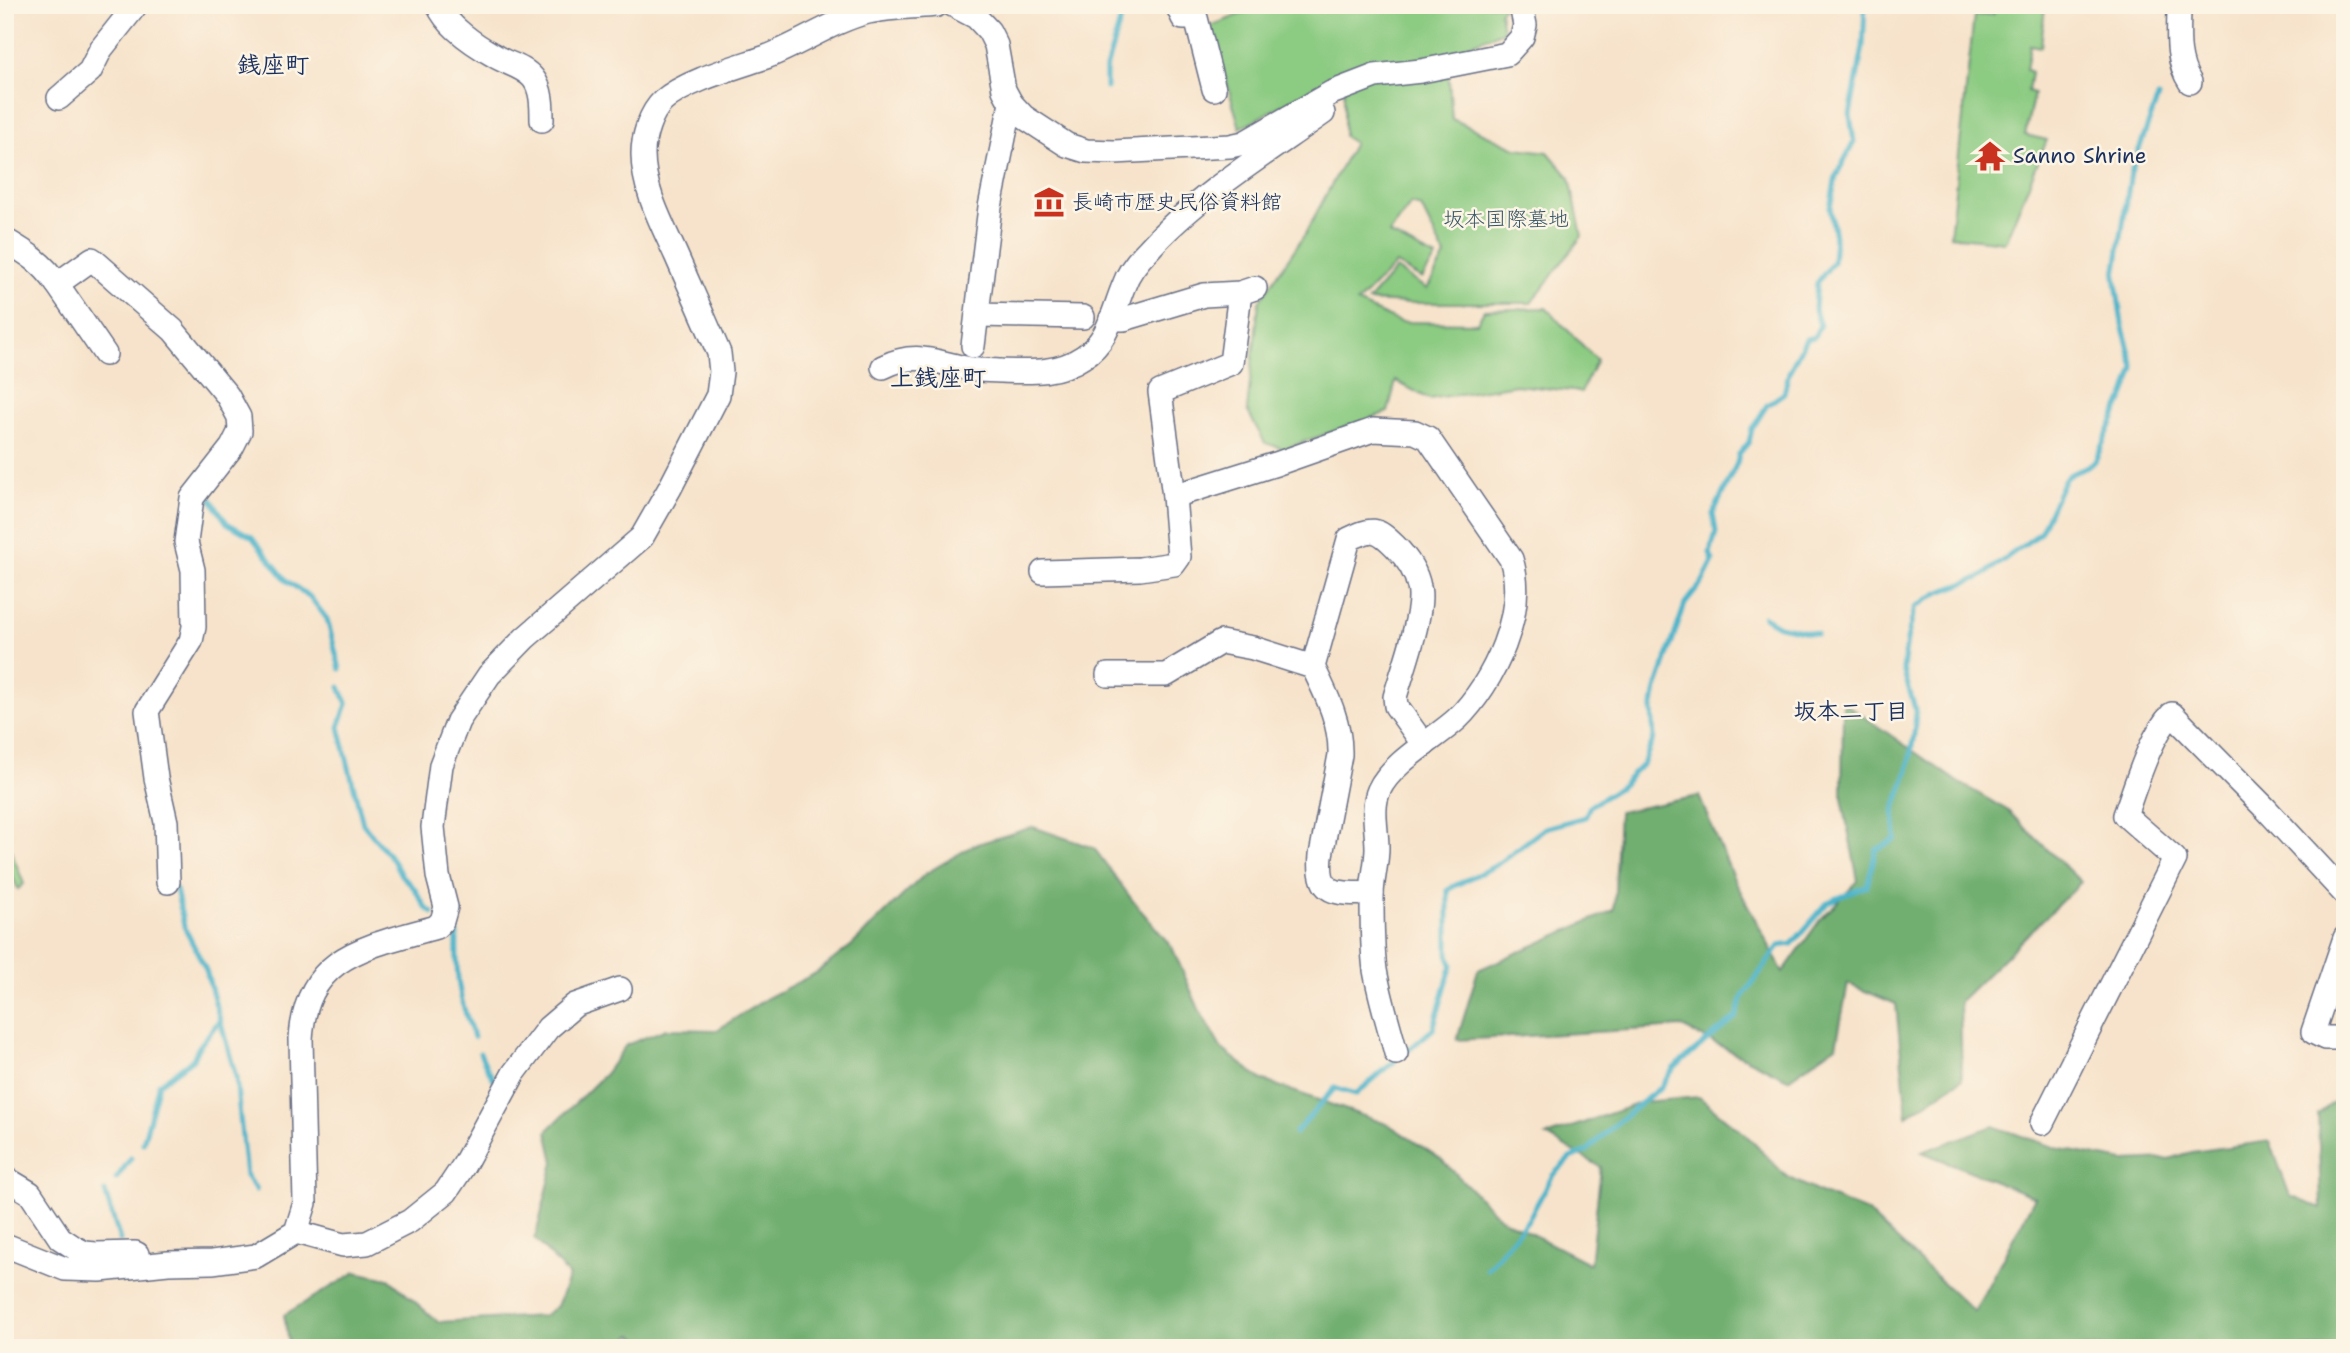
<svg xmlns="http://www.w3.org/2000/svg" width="2350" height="1353" viewBox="0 0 2350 1353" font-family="'Shantell Sans','Klee One',sans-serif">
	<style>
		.green { fill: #8ccb82; stroke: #547d70; stroke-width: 2 }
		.forest { fill: #71af70; stroke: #466f67; stroke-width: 2 }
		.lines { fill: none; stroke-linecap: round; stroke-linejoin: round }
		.stream { stroke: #4bb4ca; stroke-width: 5 }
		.minor-casing { stroke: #686e84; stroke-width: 26 }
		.minor { stroke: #fff; stroke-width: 23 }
		.labels { text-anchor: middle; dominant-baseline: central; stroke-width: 5; stroke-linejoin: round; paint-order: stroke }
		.poi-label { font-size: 21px; fill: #1b2f5e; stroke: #fcf5e5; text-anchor: start }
		.park-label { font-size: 21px; fill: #375667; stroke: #fcf5e5 }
		.neighbourhood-label { font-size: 23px; font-weight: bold; fill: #1b2f5e; stroke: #fcf5e5 }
		.quarter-label { font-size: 24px; font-weight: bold; fill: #1b2f5e; stroke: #fcf5e5 }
	</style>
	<rect width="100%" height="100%" fill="#fcf5e5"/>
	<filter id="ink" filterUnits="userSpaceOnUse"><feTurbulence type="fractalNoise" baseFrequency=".0143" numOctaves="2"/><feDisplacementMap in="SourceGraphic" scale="14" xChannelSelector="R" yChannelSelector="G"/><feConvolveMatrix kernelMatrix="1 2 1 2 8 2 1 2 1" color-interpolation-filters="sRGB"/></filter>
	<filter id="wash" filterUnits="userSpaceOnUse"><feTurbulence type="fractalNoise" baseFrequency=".00686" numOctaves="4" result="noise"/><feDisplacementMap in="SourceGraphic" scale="28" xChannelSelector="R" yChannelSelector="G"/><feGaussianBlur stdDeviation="1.57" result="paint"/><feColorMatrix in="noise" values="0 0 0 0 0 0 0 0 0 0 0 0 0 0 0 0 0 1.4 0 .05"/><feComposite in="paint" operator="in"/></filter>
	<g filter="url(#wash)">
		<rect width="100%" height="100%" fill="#f7e3cb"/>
		<g class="green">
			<polygon points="1265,5 1506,5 1500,11 1503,31 1447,54 1452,119 1516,148 1548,152 1570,178 1582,236 1531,303 1411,303 1368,301 1396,269 1427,289 1445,256 1421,207 1411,204 1389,234 1436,258 1422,279 1396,264 1357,303 1400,322 1477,323 1484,310 1546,308 1597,360 1581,392 1516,385 1429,399 1396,381 1388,412 1284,449 1265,443 1247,410 1259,302 1305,234 1354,143 1344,136 1344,72 1240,128 1210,26"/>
			<polygon points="1993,5 2045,5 2041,47 2030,45 2026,70 2031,72 2028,91 2034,93 2025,135 2047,140 2005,242 1950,236 1974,16 1994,14"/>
			<polygon points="8,843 24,884 18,889 12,875 5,877 5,845"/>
		</g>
		<g class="forest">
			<polygon points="1843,702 1955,780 2007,810 2081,882 1960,1001 1962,1079 1907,1116 1896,1004 1848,984 1836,1046 1788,1079 1682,1027 1457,1040 1478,970 1614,910 1619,812 1699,796 1733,877 1783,972 1820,920 1858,881 1842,798"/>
			<polygon points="1033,827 1094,848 1133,901 1172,947 1199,1009 1221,1048 1262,1080 1389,1125 1441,1159 1499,1217 1590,1264 1601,1167 1546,1136 1643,1102 1699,1097 1746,1135 1786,1176 1820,1193 1867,1212 1974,1312 2035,1197 1922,1152 1993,1126 2060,1149 2124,1161 2168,1159 2192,1152 2270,1141 2290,1196 2321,1208 2318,1114 2345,1094 2345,1348 659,1348 632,1335 616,1348 290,1348 284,1315 356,1272 389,1279 438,1322 543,1316 557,1306 569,1276 535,1239 554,1162 547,1131 605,1074 626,1045 666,1029 717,1030 767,998 816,973 852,945 925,874 974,845"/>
		</g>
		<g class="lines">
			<g class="stream">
				<polyline points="1106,88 1106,68 1125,5"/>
				<polyline points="211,499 227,523 252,537 287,581 310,597 327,619 340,669"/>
				<polyline points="1764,617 1779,626 1817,634"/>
				<polyline points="340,687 347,704 339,727 363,824 393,860 401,875 414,888 426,908 433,913"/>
				<polyline points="176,889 184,926 206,970 236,1077 246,1176 256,1190"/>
				<path d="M452 927 457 931C456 975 457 995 474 1037"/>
				<polyline points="480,1053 487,1068 499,1088"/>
				<polyline points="1403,1055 1433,1029 1452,964 1448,955 1448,889 1495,866 1545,828 1585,817 1590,806 1619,788 1643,764 1654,738 1652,710 1656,689 1685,604 1702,583 1713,561 1710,553 1716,532 1713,514 1737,463 1739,454 1749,442 1752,429 1767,405 1784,393 1789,372 1806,339 1814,337 1820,325 1815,310 1817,283 1833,262 1835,237 1830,208 1836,176 1854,142 1850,115 1863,47 1865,5"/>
				<polyline points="1295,1133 1335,1088 1356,1094 1395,1061"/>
				<polyline points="143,1143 159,1084 193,1059 198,1048 220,1020"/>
				<polyline points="116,1179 131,1158"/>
				<polyline points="105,1192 120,1240"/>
				<path d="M1487 1269 1528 1220 1553 1175 1570 1158 1587 1151 1613 1126 1661 1087 1674 1068 1736 1017 1743 996 1779 946 1792 944 1828 902 1867 886 1876 850 1896 839 1894 811 1907 773 1914 735 1916 712 1903 669 1907 640 1915 607 1940 592 1979 578 2040 533 2064 480C2073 468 2087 472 2095 461L2126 392 2134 368 2122 324 2115 276 2131 172 2158 97"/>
			</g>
		</g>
	</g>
	<g filter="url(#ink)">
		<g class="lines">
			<g class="minor-casing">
				<g id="minor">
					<path d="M438 5C447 26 475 45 495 56 507 64 523 66 533 78 542 89 542 106 542 120"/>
					<polyline points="953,5 976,17 989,31 996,45 1004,90 1011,103 1024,117 1067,145 1086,151 1114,152 1230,146 1244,143 1331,93 1375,76 1421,71 1507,54 1522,37 1525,25 1521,5"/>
					<polyline points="1177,5 1183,18 1196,18 1214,89"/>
					<path d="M2179 5C2179 32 2175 59 2190 82"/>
					<polyline points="59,98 90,71 101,49 136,5"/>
					<path d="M5 240C27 253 43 263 57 284L92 259 173 330 227 395 239 417 240 431 232 447 192 498 186 542 193 570 194 627 191 641 147 711 156 778 166 822 168 882"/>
					<polyline points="57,284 105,354"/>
					<polyline points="977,315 1083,317"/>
					<polyline points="1111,319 1124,319 1204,295 1240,293 1255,288"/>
					<polyline points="973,346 990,207 1011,103"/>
					<path d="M883 367C917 350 936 363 970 369 980 371 991 370 1001 371 1030 372 1058 374 1083 357 1109 341 1113 311 1124 285 1128 273 1139 259 1148 250 1195 197 1265 154 1323 113"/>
					<path d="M1174 496 1276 464 1373 430 1415 432 1428 438 1511 559C1528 610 1494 683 1457 719 1435 739 1391 763 1379 790 1371 808 1377 829 1377 848 1377 864 1372 880 1372 896 1372 920 1372 947 1375 970 1380 998 1389 1026 1396 1053"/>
					<polyline points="1043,572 1140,569 1174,564 1179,557 1174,496 1160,392 1231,363 1240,293"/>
					<path d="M1313 667 1349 539C1372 528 1376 527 1395 546 1407 558 1416 571 1419 587 1425 611 1402 672 1395 697L1396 706 1424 745"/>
					<path d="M1108 675H1166L1221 642 1253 648 1313 667C1327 696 1341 723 1340 755L1321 855C1317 899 1338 892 1372 894"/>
					<polyline points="2345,938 2313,1032 2325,1038 2345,1038"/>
					<path d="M2042 1123 2175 859 2125 815C2136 785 2150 736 2172 714L2266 809 2345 894"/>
					<polyline points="5,1178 30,1193 60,1238 75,1248 85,1253 96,1254 135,1253 137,1254"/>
					<polyline points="296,1232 343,1245 367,1243 410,1221 446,1192 464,1165 514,1073 548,1028 575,1005 620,989"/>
					<path d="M5 1245 65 1269 100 1270 168 1263 212 1262 256 1256 296 1232 305 1203 301 1039C306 954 367 947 436 927L442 921 446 907 438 876 433 827 441 765 458 721 489 675 525 638 642 537 670 488 718 395 721 372 719 353C705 320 690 287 676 255 662 224 643 189 643 154 643 137 650 113 663 101 685 81 737 67 766 57 801 44 832 21 868 12 890 7 915 7 937 5"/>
				</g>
			</g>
			<use href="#minor" class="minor"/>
		</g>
	</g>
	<defs>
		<g id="temple-bare" transform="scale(2.415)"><path d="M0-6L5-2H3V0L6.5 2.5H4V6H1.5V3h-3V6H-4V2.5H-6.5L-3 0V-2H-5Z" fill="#c8321e" stroke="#fcf5e5" stroke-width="2.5" paint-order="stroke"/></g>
		<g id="museum-bare" transform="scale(2.415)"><path d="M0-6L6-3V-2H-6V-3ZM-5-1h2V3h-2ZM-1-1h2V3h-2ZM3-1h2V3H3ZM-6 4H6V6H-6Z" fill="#c8321e" stroke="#fcf5e5" stroke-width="2.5" paint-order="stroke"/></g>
	</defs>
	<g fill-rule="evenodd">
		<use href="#temple-bare" x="1990" y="156"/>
		<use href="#museum-bare" x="1049" y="202"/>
	</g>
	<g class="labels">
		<g class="poi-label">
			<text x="2013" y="156">Sanno Shrine</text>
			<text x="1072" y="202">長崎市歴史民俗資料館</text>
		</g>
		<g class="park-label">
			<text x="1506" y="219">坂本国際墓地</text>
		</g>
		<g class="neighbourhood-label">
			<text x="1851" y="711">坂本二丁目</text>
		</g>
		<g class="quarter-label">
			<text x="273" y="65">銭座町</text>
			<text x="938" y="378">上銭座町</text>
		</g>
	</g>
	<rect width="2350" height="1353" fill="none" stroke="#fcf5e5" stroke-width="28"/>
</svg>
